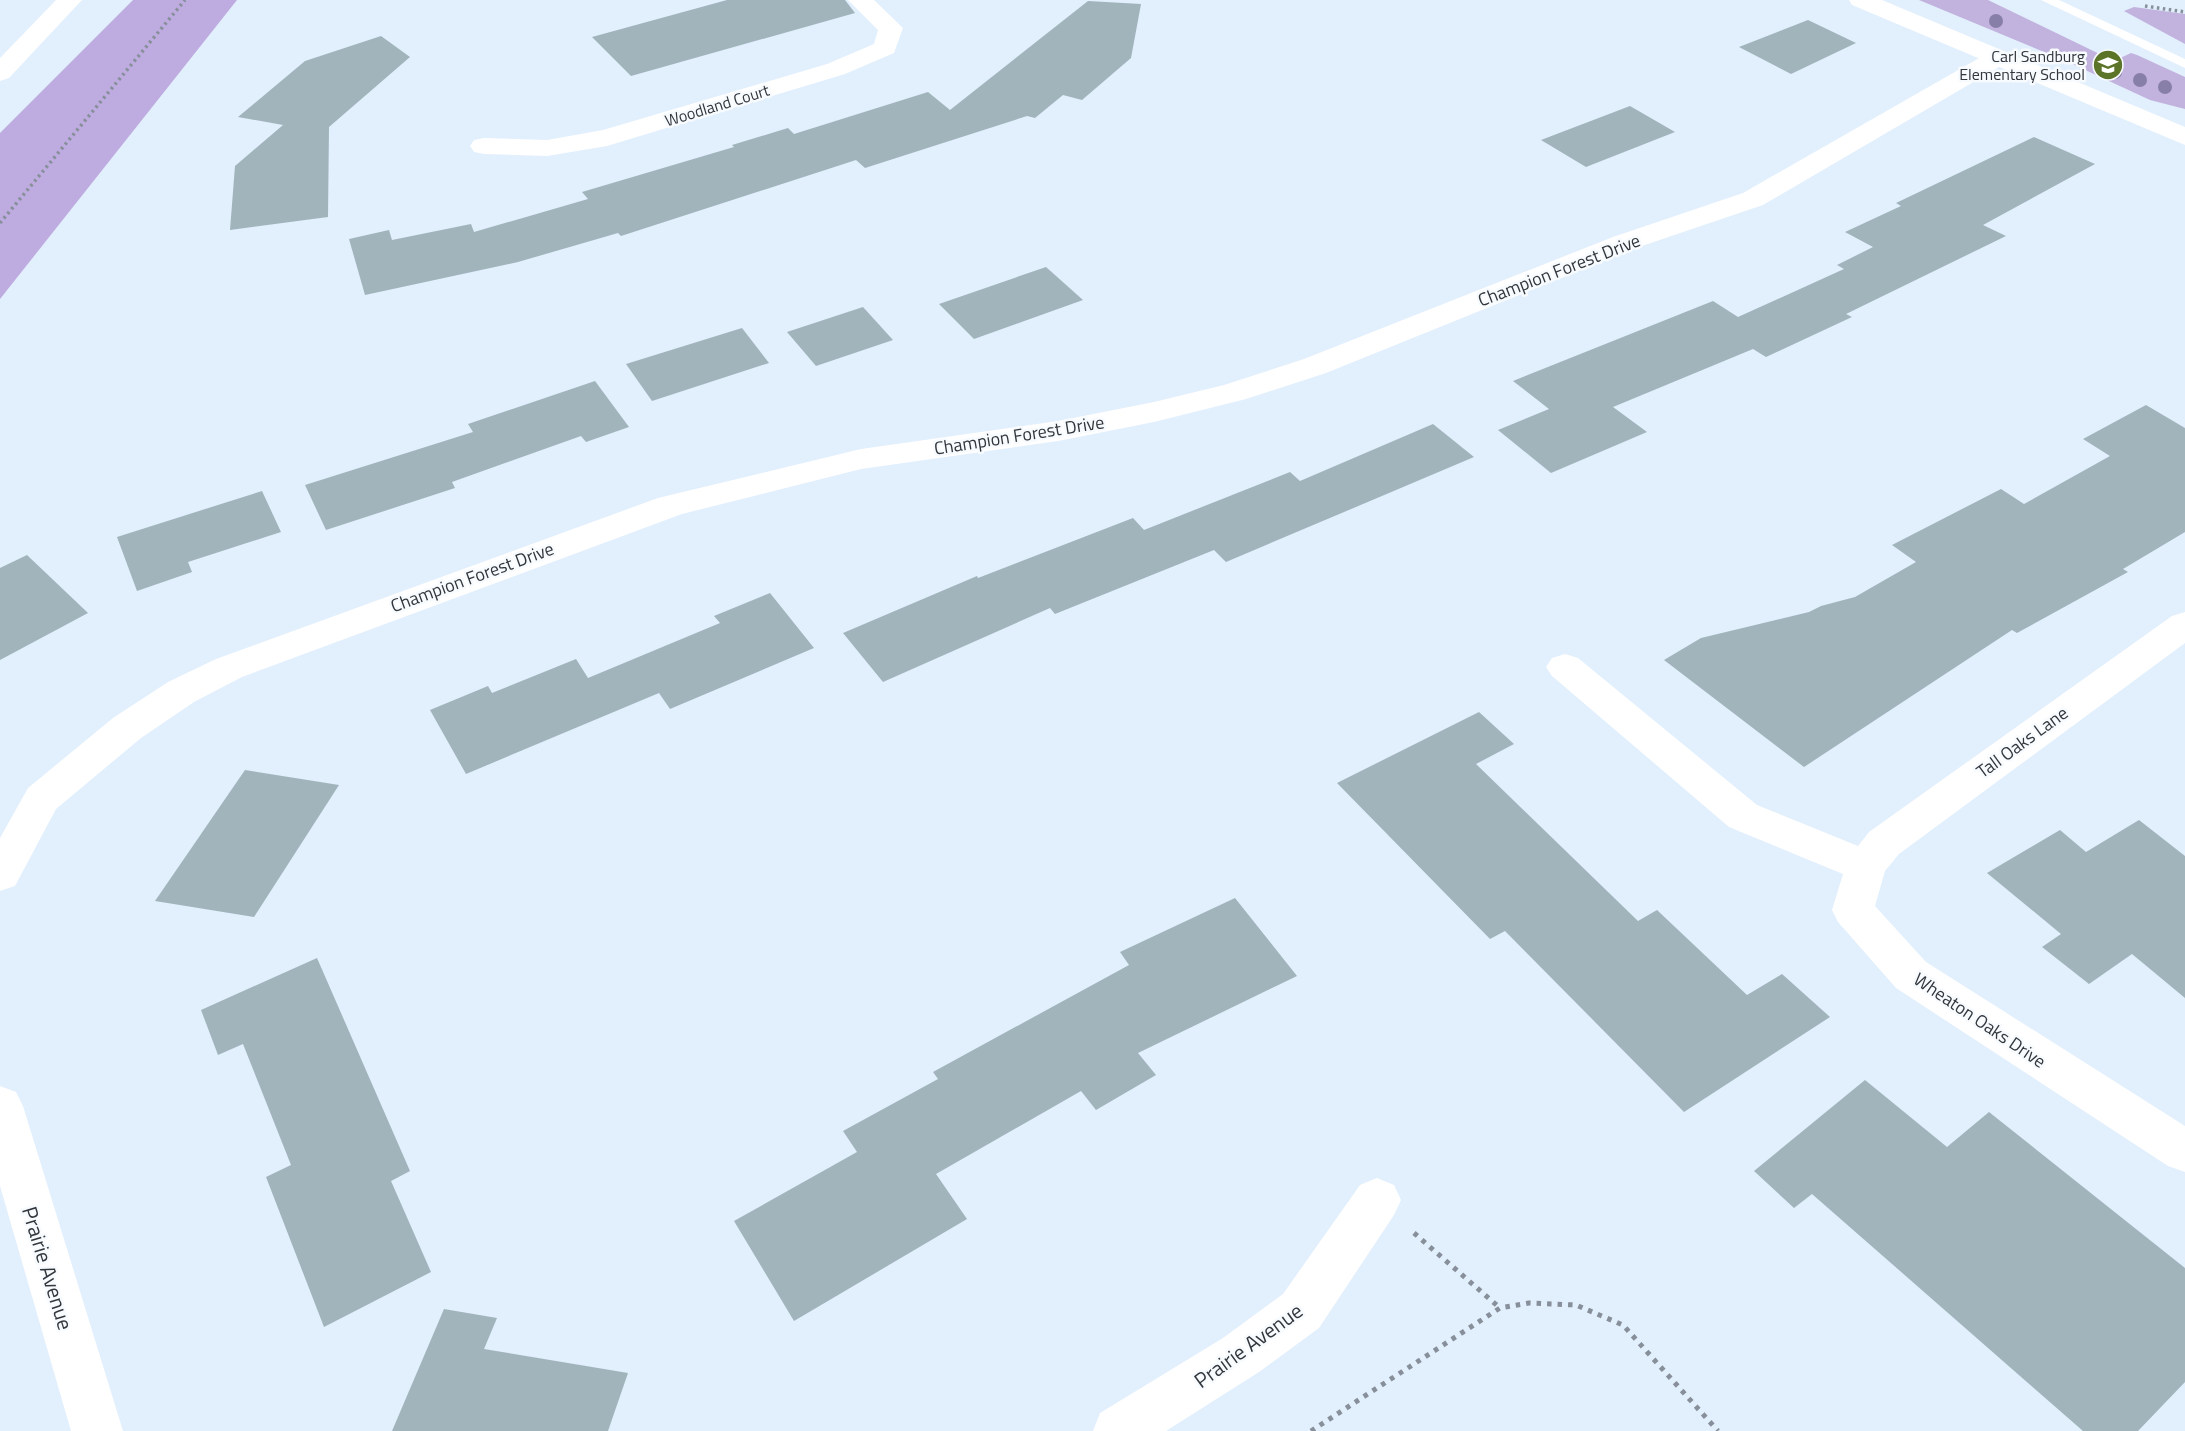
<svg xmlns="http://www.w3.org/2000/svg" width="2185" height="1431" viewBox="0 0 2185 1431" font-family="'Titillium Web',sans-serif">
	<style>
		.green { fill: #c1b2de }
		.forest { fill: #beabe0 }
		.building { fill: #a1b4bc }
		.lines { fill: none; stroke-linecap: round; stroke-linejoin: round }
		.path-far1 { stroke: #87909a; stroke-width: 3.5; stroke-dasharray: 2.5 3.5; stroke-linecap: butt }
		.path { stroke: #87909a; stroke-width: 5; stroke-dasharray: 4.5 6; stroke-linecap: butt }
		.service { fill: #fff; fill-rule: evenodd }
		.minor { fill: #fff; fill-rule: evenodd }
		.tertiary { fill: #fff; fill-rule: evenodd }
		.tree { fill: #887fa8 }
		.labels { text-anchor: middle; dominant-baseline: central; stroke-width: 5; stroke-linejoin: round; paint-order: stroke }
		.far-poi-label { font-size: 16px; fill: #32373d; stroke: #f8fbfe; text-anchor: end }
		.far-street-label { font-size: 16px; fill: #32373d; stroke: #f8fbfe }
		.street-label { font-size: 18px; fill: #32373d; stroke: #f8fbfe }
		.near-street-label { font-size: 21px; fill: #32373d; stroke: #f8fbfe }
	</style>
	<rect width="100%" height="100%" fill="#e2effd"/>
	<g class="green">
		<polygon points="1919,0 1988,0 2114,61 2131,53 2137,55 2185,77 2185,109 2150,100 2068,62"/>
		<polygon points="2134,7 2185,14 2185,44 2124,11"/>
	</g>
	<polygon class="forest" points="133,0 237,0 0,299 0,133"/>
	<g class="building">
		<polygon points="727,0 845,0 855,13 631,76 592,37"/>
		<polygon points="1088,1 1141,4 1131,58 1082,100 1063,95 1035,118 1027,116 865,168 856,160 621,236 618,233 518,262 365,295 349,239 389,230 392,240 471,224 474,232 588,199 582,192 734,147 732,145 788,128 794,134 928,92 950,110"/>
		<polygon points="1808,20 1856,43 1791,74 1739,47"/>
		<polygon points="381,36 410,57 329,127 328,217 230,230 235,166 283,125 238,117 305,61"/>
		<polygon points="1630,106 1675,132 1586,167 1541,140"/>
		<polygon points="2034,137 2095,164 1983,225 2006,236 1846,314 1852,317 1766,357 1753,349 1613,407 1647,432 1551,473 1498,430 1549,409 1513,381 1713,301 1738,317 1844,269 1837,265 1873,247 1845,232 1901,206 1896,203"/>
		<polygon points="1046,267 1083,300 974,339 939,304"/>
		<polygon points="863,307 893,340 816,366 787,332"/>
		<polygon points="742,328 769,363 652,401 626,364"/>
		<polygon points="595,381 629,427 586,442 581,436 452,482 455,488 326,530 305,485 473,432 468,424"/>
		<polygon points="2146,405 2185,428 2185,532 2123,569 2128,572 2017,633 2012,630 1804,767 1664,660 1701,638 1809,612 1821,606 1855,597 1916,562 1892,545 2001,489 2024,504 2110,456 2083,439"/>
		<polygon points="1433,424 1474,457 1226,562 1214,550 1055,614 1050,608 883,682 843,633 977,576 978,578 1133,518 1144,530 1290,472 1300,481"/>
		<polygon points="262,491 281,532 188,562 192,572 137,591 117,537"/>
		<polygon points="27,555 88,613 0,660 0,568"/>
		<polygon points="770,593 814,648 670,709 659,693 466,774 430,710 488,686 492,693 576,659 588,678 720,623 714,616"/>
		<polygon points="1479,712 1514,744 1476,764 1638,921 1657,910 1747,995 1782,974 1830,1017 1684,1112 1505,931 1490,939 1337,783"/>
		<polygon points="245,770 339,785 254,917 155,901"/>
		<polygon points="2139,820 2185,856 2185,998 2132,954 2089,984 2042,947 2061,934 1987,873 2060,830 2086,852"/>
		<polygon points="1235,898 1297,976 1138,1053 1156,1075 1096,1110 1081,1091 936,1174 967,1219 794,1321 734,1221 857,1152 843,1131 938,1079 933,1072 1129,965 1120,952"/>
		<polygon points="317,958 410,1171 391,1181 431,1272 324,1327 266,1177 291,1165 243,1044 218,1055 201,1010"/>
		<polygon points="1865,1080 1947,1147 1989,1112 2185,1268 2185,1382 2138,1431 2083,1431 1812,1194 1794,1208 1754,1171"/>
		<polygon points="444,1309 497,1318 484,1349 628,1373 608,1431 392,1431"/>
	</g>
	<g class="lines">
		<g class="path-far1">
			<polyline points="2145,6 2185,12"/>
			<polyline points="0,223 185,0"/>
		</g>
		<g class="path">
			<polyline points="1414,1233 1500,1308"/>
			<polyline points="1311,1431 1500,1308 1529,1303 1576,1305 1623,1325 1718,1431"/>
		</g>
		<polygon class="service" points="2041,0 2059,0 2185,59 2185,68"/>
		<g class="minor">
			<polygon points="56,0 82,0 9,78 0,81 0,58"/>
			<polygon points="848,0 874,0 903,28 894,53 845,74 607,146 547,156 484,154 474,152 470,146 474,140 484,138 547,140 603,130 827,64 874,44 878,30"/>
			<polygon points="1997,50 2006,53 2010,58 2006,63 1763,205 1633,249 1326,373 1246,399 1154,422 1058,441 861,469 682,514 242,677 194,702 141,738 56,809 15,886 0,891 0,838 28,788 113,718 168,682 216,659 658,498 861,449 1058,421 1154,402 1224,385 1304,359 1613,237 1743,193 1988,53"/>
			<polygon points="2185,612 2185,643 1899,854 1885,871 1875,906 1926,962 2185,1126 2185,1172 2168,1166 1896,988 1838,922 1832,910 1843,874 1729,827 1552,676 1546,667 1552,658 1565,654 1578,658 1757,805 1858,846 1869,832 2172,616"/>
			<polygon points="0,1086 16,1092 23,1106 123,1431 71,1431 0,1186"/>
			<polygon points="1377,1178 1394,1185 1401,1200 1394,1215 1319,1328 1259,1372 1166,1431 1093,1431 1100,1413 1223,1338 1283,1294 1360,1185"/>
		</g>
		<polygon class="tertiary" points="1849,0 1882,0 2185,127 2185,145 1852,5"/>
	</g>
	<g class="tree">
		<circle cx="1996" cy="21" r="7"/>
		<circle cx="2115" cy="72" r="7"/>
		<circle cx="2140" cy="80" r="7"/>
		<circle cx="2165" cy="87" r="7"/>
	</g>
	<defs>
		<g id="school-disc" transform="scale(1.575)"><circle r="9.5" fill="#5b7427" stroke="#f8fbfe"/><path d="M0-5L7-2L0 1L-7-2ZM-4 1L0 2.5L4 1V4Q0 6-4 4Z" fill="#fff"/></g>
	</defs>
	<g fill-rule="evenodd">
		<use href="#school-disc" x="2108" y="65"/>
	</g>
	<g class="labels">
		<g class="far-poi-label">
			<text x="2085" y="56">Carl Sandburg<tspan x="2085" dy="18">Elementary School</tspan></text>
		</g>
		<g class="far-street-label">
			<text transform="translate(717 105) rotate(-17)">Woodland Court</text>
		</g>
		<g class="street-label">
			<text transform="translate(1559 270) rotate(-21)">Champion Forest Drive</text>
			<text transform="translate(1019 435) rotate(-9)">Champion Forest Drive</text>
			<text transform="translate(472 577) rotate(-20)">Champion Forest Drive</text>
			<text transform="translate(2022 742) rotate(-36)">Tall Oaks Lane</text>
			<text transform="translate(1980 1020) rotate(34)">Wheaton Oaks Drive</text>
		</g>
		<g class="near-street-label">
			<text transform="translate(48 1268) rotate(73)">Prairie Avenue</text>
			<text transform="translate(1248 1345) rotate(-36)">Prairie Avenue</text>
		</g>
	</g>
</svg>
